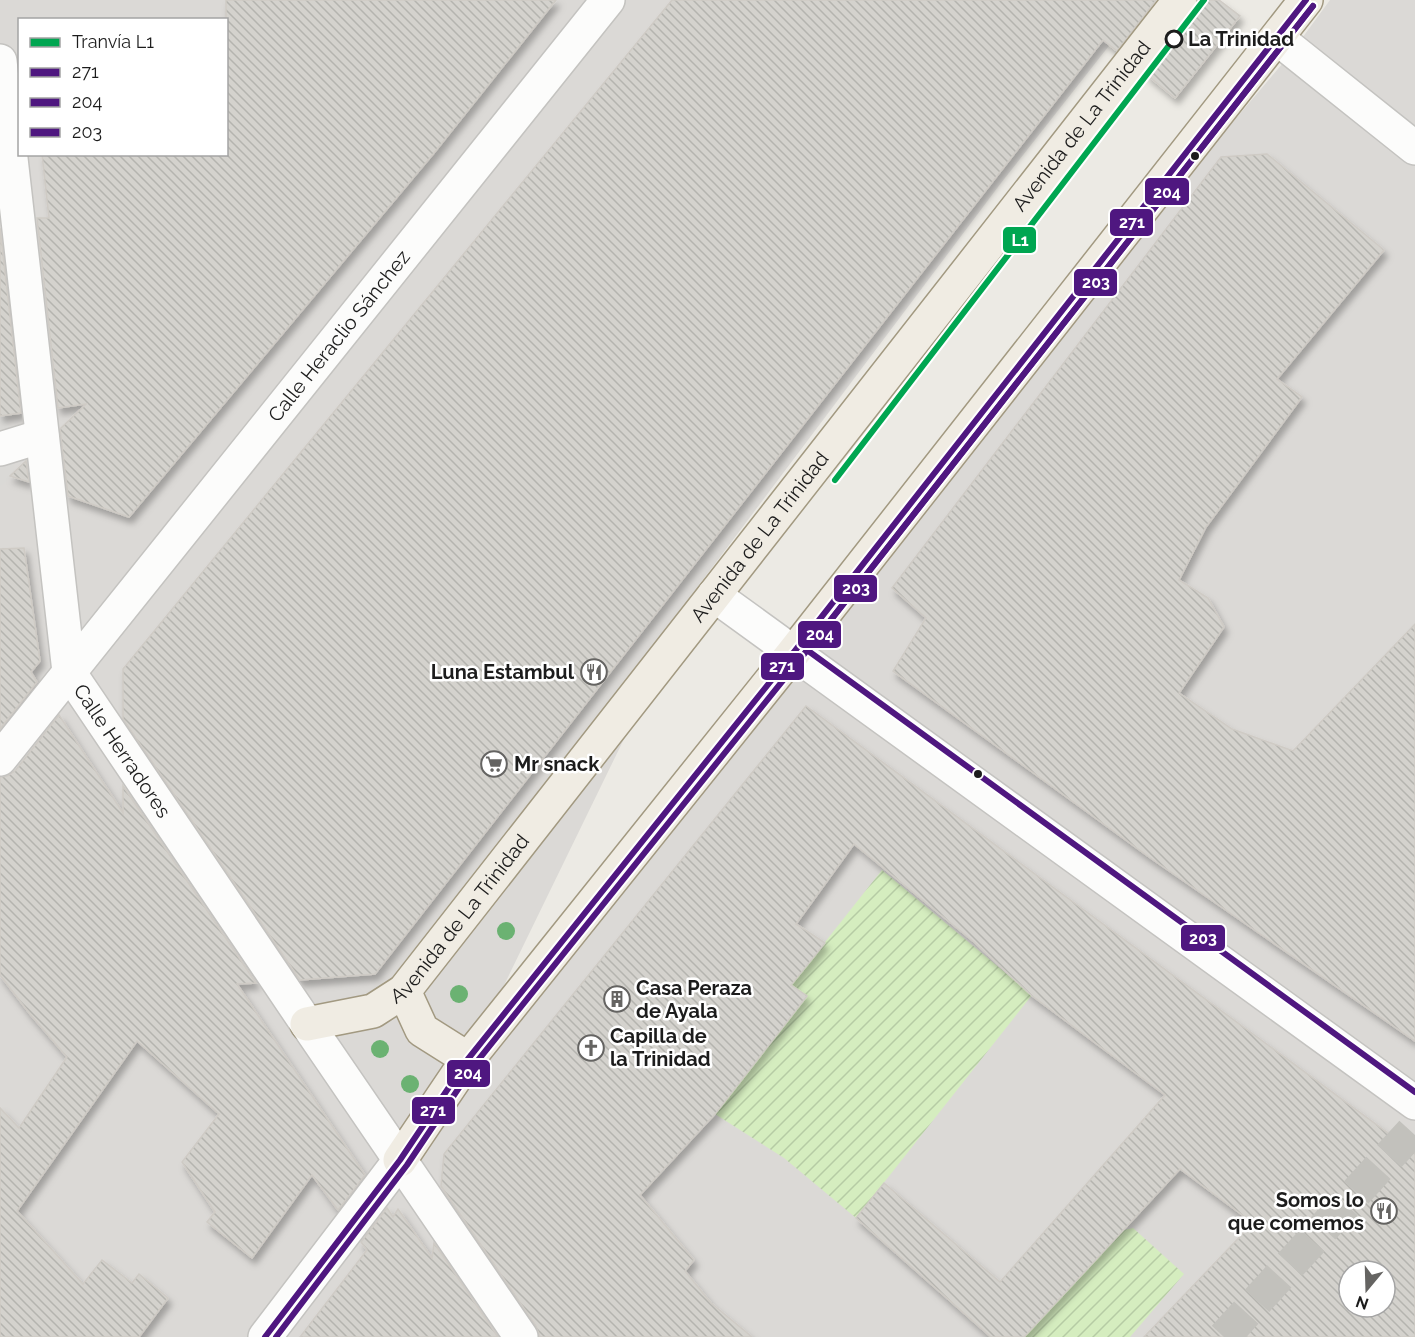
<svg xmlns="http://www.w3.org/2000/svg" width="1415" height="1337" viewBox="0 0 1415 1337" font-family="Raleway,sans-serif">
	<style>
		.residential { fill: #dbd9d6; fill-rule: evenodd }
		.garden { fill: url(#garden-furrows) }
		.parking { fill: #dad9d6 }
		.building { fill: url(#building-back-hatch); stroke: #cfcbc5; stroke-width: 1.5; fill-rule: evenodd; filter: url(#shadow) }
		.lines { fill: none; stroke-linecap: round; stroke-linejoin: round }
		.minor-tunnel { stroke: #c2c1bc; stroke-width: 33; stroke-dasharray: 33 16; stroke-linecap: butt }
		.minor-casing { stroke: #c4c3c0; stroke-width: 36 }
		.major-casing { stroke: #a29981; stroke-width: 36 }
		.minor { stroke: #fcfcfb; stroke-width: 33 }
		.major { stroke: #f0ece3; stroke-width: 33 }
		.bus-1-casing { stroke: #fff; stroke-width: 10 }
		.bus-2-casing { stroke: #fff; stroke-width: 10 }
		.bus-3-casing { stroke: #fff; stroke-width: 10 }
		.bus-1 { stroke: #4f1780; stroke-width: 6 }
		.bus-2 { stroke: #4f1780; stroke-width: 6 }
		.bus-3 { stroke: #4f1780; stroke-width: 6 }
		.tram-1-casing { stroke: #fff; stroke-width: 10 }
		.tram-1 { stroke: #00a651; stroke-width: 6 }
		.tree { fill: #6bb272 }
		.stop-dot { fill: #fff; stroke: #1c1c1c; stroke-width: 3 }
		.bus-dot { fill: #1c1c1c; stroke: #fff; stroke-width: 2 }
		.labels { text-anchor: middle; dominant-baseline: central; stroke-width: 5; stroke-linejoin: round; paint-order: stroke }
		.stop-label { font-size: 20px; font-weight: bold; fill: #1c1c1c; stroke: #fff; text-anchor: start }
		.street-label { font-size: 20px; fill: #1c1c1c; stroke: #fff }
		.poi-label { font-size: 20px; font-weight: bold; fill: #1c1c1c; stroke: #fff; text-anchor: start }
		.line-badge { stroke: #fff; stroke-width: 2 }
		.badge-label { font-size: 16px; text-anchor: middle; font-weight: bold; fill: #fff }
	</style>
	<defs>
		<pattern id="garden-furrows" width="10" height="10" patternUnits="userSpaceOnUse" patternTransform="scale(1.5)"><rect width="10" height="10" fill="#d5edbf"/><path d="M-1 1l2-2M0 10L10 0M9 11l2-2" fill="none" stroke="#b6cba4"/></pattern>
		<pattern id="building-back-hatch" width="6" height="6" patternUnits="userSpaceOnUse" patternTransform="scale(1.5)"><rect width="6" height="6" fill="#d4d2cd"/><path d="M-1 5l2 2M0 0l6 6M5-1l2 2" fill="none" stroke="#b5b4af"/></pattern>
		<filter id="shadow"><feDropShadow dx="3.5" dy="6" stdDeviation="3" flood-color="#0004"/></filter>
	</defs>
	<rect width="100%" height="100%" fill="#eceae4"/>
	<path class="residential" d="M0 0H1145L1001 183 699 585 470 1055 1159 209 1289 56 1330 0H1415V1337H0ZM20 20H226V154H20ZM1349 1271H1385V1307H1349Z"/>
	<g class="garden">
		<polygon points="882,870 1032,995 856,1218 784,1158 715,1114 806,996 791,985"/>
		<polygon points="1133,1228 1184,1274 1130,1337 1024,1337 1124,1230"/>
	</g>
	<polygon class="parking" points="7,415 14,473 0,486 0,416"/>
	<g class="building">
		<polygon points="226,0 556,0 434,153 129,517 68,496 60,429 86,404 58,408 37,218 49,218 42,154 226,154"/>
		<polygon points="672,0 1156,0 1117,51 1103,40 375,974 300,980 123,719 123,669"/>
		<polygon points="1198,0 1219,0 1240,16 1175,98 1146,74 1195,12"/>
		<polygon points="1267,154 1384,250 1277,379 1302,397 1206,527 1179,580 1208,598 1224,627 1179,693 1232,729 1293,751 1415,624 1415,1041 1149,857 893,671 926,618 892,588 1221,157"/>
		<polygon points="0,228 21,413 0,416"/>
		<polygon points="26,461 29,482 10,476"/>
		<polygon points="24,548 40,661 31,672 37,682 0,729 0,549"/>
		<path d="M806 706 1415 1153V1337H1144L1253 1223 1180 1169 1024 1337H991L856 1218 884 1183 1000 1282 1165 1095 1031 995 974 942 854 844 796 924 825 943 791 985 807 996 715 1114 640 1195 694 1260 685 1271 711 1303 752 1337H540L536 1326 441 1186 444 1154ZM1349 1271H1385V1307H1349Z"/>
		<polygon points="59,715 123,813 123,786 256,983 237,984 365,1175 338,1210 312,1175 252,1258 207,1222 215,1212 182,1162 219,1114 137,1041 17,1211 83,1284 102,1260 132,1283 139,1274 168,1298 139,1337 0,1337 0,1108 19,1128 67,1057 30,1014 0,975 0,777 7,776 15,771"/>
		<polygon points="387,1208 393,1217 398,1209 432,1258 434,1243 498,1337 300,1337 367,1250 361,1242"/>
	</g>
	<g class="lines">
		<polyline class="minor-tunnel" points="1224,1337 1415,1128"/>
		<g class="minor-casing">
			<g id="minor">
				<polyline points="1277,38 1415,148"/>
				<path id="s1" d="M0 61 69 672 307 1024 521 1337"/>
				<polyline points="0,449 42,436"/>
				<polyline points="714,595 1415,1103"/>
				<path id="s2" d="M0 759 608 0"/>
				<polyline points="265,1337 400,1160"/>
			</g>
		</g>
		<g class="major-casing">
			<g id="major">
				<polyline points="404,991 422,1030 468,1059"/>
				<path id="s3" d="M307 1024 373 1011 404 991 1180 0"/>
				<polyline points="400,1160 468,1059 794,652 1306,0"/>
			</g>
		</g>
		<use href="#minor" class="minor"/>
		<use href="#major" class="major"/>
		<g class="bus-1-casing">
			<polyline id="bus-1" points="265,1337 400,1160 468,1059 794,652 1306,0"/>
		</g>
		<g class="bus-2-casing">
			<polyline id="bus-2" points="276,1337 407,1165 475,1064 801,658 1313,6"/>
		</g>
		<g class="bus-3-casing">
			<polyline id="bus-3" points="1313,6 807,650 1415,1092"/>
		</g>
		<use href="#bus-1" class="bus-1"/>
		<use href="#bus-2" class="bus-2"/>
		<use href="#bus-3" class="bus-3"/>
		<g class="tram-1-casing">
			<polyline id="tram-1" points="835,480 1204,0"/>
		</g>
		<use href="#tram-1" class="tram-1"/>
	</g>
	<g class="tree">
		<circle cx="506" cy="931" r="9"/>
		<circle cx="459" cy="994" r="9"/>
		<circle cx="380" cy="1049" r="9"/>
		<circle cx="410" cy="1084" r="9"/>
	</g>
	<defs>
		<g id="restaurant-ring" transform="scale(1.35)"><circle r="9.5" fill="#fff" stroke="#656462" stroke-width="1.5"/><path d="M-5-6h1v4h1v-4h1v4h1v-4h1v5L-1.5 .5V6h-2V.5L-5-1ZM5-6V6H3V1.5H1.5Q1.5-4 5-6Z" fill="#656462"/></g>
		<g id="supermarket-ring" transform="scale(1.35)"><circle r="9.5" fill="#fff" stroke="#656462" stroke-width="1.5"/><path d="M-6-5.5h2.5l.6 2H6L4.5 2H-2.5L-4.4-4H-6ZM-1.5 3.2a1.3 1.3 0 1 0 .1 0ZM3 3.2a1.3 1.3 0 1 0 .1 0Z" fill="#656462"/></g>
		<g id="building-ring" transform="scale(1.35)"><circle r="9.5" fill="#fff" stroke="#656462" stroke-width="1.5"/><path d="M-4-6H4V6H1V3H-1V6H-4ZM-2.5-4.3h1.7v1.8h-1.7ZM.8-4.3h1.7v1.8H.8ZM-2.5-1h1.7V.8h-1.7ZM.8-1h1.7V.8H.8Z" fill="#656462"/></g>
		<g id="church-ring" transform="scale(1.35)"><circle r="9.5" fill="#fff" stroke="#656462" stroke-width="1.5"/><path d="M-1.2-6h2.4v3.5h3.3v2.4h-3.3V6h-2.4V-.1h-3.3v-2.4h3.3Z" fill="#656462"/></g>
	</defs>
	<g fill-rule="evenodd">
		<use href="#restaurant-ring" x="594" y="672"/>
		<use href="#supermarket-ring" x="494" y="764"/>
		<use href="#building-ring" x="617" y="999"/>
		<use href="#church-ring" x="591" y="1048"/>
		<use href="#restaurant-ring" x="1384" y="1211"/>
	</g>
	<circle class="stop-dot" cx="1174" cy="39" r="8"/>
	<g class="bus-dot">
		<circle cx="1195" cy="156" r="5"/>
		<circle cx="978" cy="774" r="5"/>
	</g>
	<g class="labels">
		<g class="stop-label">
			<text x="1188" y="39">La Trinidad</text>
		</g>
		<g class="street-label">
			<text stroke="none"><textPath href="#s3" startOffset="1203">Avenida de La Trinidad</textPath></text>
			<text stroke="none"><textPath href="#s2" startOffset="542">Calle Heraclio Sánchez</textPath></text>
			<text stroke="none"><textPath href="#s3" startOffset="681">Avenida de La Trinidad</textPath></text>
			<text stroke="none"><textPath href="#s1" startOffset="710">Calle Herradores</textPath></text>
			<text stroke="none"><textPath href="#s3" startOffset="195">Avenida de La Trinidad</textPath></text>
		</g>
		<g class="poi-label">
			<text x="574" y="672" text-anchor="end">Luna Estambul</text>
			<text x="514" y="764">Mr snack</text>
			<text x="636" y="988">Casa Peraza<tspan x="636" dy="23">de Ayala</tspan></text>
			<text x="610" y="1036">Capilla de<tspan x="610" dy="23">la Trinidad</tspan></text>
			<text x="1364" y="1200" text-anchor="end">Somos lo<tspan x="1364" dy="23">que comemos</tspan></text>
		</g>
	</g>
	<g class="line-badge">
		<rect x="1144" y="177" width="46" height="29" rx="6" fill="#4f1780"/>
		<rect x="1109" y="208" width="45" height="29" rx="6" fill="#4f1780"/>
		<rect x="1002" y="226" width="35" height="28" rx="6" fill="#00a651"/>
		<rect x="1073" y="268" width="45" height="29" rx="6" fill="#4f1780"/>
		<rect x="833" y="574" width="45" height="29" rx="6" fill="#4f1780"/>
		<rect x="797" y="620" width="45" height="29" rx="6" fill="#4f1780"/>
		<rect x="760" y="652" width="45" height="29" rx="6" fill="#4f1780"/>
		<rect x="1180" y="924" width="46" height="28" rx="6" fill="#4f1780"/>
		<rect x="446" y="1059" width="45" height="29" rx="6" fill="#4f1780"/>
		<rect x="411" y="1096" width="45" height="29" rx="6" fill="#4f1780"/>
	</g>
	<g class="badge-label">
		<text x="1167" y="198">204</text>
		<text x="1132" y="228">271</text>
		<text x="1020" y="246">L1</text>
		<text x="1096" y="288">203</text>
		<text x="856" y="594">203</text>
		<text x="820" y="640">204</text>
		<text x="782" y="672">271</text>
		<text x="1203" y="944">203</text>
		<text x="468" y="1079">204</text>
		<text x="433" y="1116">271</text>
	</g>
	<rect x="18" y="18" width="210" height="138" fill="#ffffff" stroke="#a4a4a4" stroke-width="1.5"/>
	<rect x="30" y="38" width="30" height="9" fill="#00a651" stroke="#a4a4a4" stroke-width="1.5"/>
	<text x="72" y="48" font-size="18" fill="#1c1c1c">Tranvía L1</text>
	<rect x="30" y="68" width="30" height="9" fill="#4f1780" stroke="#a4a4a4" stroke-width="1.5"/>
	<text x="72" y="78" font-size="18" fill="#1c1c1c">271</text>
	<rect x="30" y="98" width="30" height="9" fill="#4f1780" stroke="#a4a4a4" stroke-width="1.5"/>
	<text x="72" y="108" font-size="18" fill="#1c1c1c">204</text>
	<rect x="30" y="128" width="30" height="9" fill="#4f1780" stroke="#a4a4a4" stroke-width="1.5"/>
	<text x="72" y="138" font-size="18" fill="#1c1c1c">203</text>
	<g transform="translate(1367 1289) rotate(199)"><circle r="28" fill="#ffffff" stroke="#a4a4a4" stroke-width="1.5"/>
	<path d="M0-4.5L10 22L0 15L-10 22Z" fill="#656462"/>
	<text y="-9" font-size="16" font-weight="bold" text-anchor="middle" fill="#1c1c1c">N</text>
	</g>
</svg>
